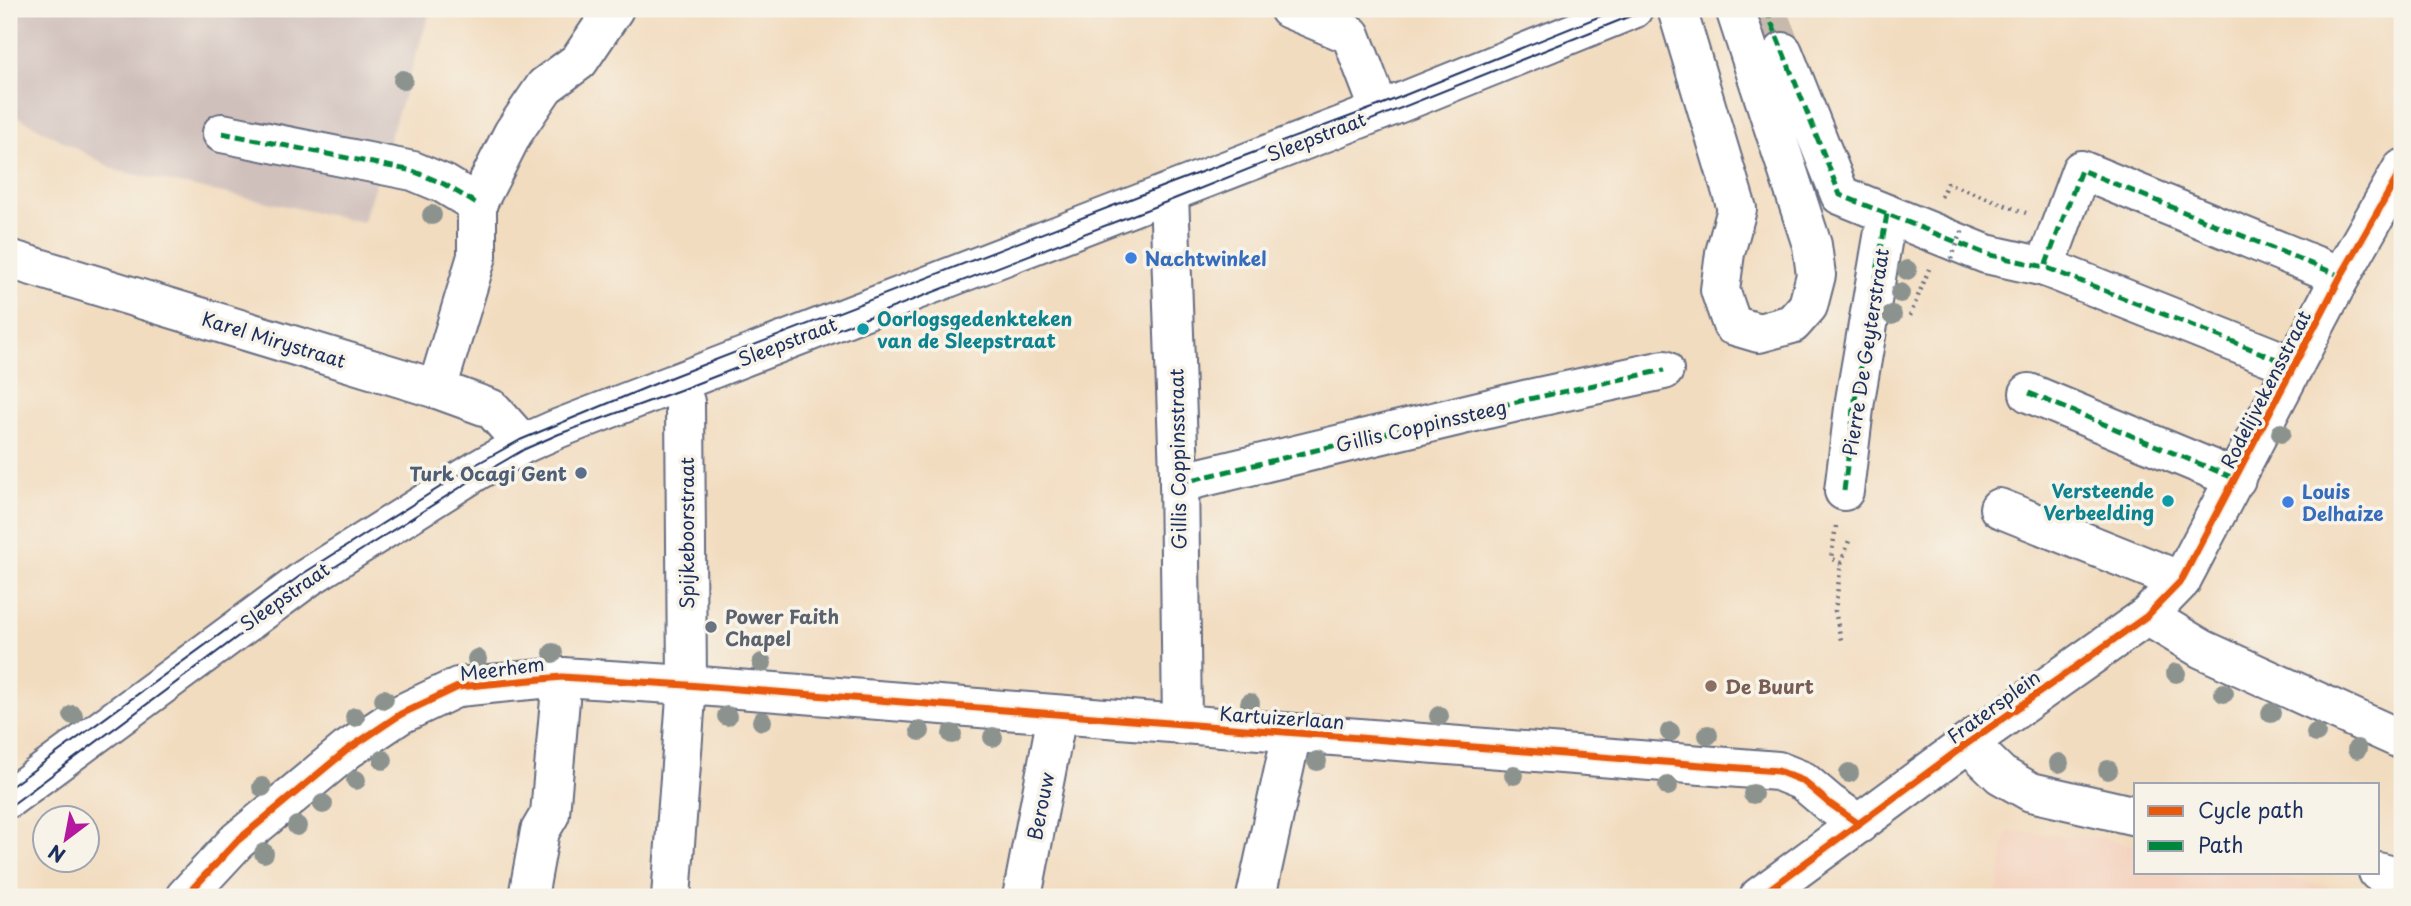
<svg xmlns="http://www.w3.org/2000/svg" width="2411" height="906" viewBox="0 0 2411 906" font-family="'Playpen Sans',sans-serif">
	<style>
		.built { fill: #f4d3c0 }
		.industrial { fill: #d0c0bc }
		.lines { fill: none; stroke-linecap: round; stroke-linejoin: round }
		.minor-tunnel { stroke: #c7b9ac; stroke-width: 38; stroke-dasharray: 38 19; stroke-linecap: butt }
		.minor-casing { stroke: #666c80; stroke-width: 42 }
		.path { stroke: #666c80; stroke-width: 4.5; stroke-dasharray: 2 5; stroke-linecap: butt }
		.minor { stroke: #fff; stroke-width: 38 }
		.tram { stroke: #1b2f5e; stroke-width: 2 }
		.path-bridge { stroke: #666c80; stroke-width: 4.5; stroke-dasharray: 2 5; stroke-linecap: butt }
		.quiet { stroke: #00873e; stroke-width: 5; stroke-dasharray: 10 5; stroke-linecap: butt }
		.cycleway-casing { stroke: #f7f3e8; stroke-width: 11 }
		.cycleway { stroke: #e8590c; stroke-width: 7 }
		.tree { fill: #8c938f }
		.shop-dot { fill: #3f7fe0; stroke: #f7f3e8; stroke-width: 2.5 }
		.culture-dot { fill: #0f9aa8; stroke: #f7f3e8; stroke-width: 2.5 }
		.service-dot { fill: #5c6f8a; stroke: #f7f3e8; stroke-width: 2.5 }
		.worship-dot { fill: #6b7280; stroke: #f7f3e8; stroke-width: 2.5 }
		.education-dot { fill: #8d6e63; stroke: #f7f3e8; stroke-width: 2.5 }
		.labels { text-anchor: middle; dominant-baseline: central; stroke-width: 7; stroke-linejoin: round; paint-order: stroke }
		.street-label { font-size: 19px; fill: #1b2f5e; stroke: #f7f3e8 }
		.shop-label { font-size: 19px; font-weight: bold; fill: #366cbe; stroke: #f7f3e8; text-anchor: start }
		.culture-label { font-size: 19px; font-weight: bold; fill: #0d838f; stroke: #f7f3e8; text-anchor: start }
		.service-label { font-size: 19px; font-weight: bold; fill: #4e5e75; stroke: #f7f3e8; text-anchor: end }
		.worship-label { font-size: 19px; font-weight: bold; fill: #5b616d; stroke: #f7f3e8; text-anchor: start }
		.education-label { font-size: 19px; font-weight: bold; fill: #785e54; stroke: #f7f3e8; text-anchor: start }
	</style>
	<rect width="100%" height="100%" fill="#f7f3e8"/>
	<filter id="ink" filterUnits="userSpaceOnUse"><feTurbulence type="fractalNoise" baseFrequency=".0143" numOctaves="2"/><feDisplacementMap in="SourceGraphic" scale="14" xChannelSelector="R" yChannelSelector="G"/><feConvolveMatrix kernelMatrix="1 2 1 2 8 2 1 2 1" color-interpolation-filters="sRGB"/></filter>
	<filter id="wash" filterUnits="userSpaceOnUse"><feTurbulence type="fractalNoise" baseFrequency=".00686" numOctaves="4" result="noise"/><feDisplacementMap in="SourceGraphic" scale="28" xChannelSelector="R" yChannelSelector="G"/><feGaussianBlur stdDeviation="1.57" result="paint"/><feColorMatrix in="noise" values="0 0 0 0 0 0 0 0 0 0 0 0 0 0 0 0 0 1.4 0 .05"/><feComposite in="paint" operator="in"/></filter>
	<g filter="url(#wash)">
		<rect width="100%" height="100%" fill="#f2dcbf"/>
		<polygon class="built" points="2007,831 2103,838 2136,846 2136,873 2262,873 2377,897 1996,897"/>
		<polygon class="industrial" points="9,9 431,9 363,222 118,171 9,112"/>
	</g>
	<g filter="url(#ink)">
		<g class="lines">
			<polyline class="minor-tunnel" points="1766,9 1783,52"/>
			<g class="minor-casing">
				<g id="minor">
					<polyline points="1289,9 1351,35 1380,111"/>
					<polyline points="1677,9 1737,209 1725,253 1720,290 1732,325 1759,333 1792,324 1808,306 1816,275 1812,245 1735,9"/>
					<polyline points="1783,52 1840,195 1986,254 2045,267"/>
					<polyline points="222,133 413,171 444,184 477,204"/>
					<polyline points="1169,193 1179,474 1182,725"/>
					<polyline points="9,259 437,389 492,409 523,444"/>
					<polyline points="2294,366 2045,267 2081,170 2341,276"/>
					<polyline points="437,389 477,256 477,204 513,133 545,86 579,61 614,9"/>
					<polyline points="2029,393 2236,479"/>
					<polyline points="1179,483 1529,399 1664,370"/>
					<polyline points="1844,491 1855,400 1887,214"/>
					<polyline points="1999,508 2181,581"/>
					<polyline points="2147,616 2202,649 2402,740"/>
					<polyline points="1968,743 2001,775 2031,792 2136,816"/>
					<polyline points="9,798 307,578 478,470 523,444 557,429 1380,111 1633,9"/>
					<polyline points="2378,872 2402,878"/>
					<polyline points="185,897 237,841 347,750 401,714 458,687 562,677 687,685 1778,771 1803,781 1829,803 1859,824"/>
					<polyline points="528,897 540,831 550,814 562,677"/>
					<polyline points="671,897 687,685 685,402 677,383"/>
					<polyline points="1022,897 1057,715"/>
					<polyline points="1256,897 1292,733"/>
					<polyline points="1759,897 1968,743 2147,616 2181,581 2341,276 2402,169"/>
				</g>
			</g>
			<g class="path">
				<polyline points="1941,197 1947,183 2026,213"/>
				<polyline points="1910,316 1929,269"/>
				<polyline points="1836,526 1831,558 1841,563 1835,611 1841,640"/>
				<polyline points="1841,563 1850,538"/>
			</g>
			<use href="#minor" class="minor"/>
			<g class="tram">
				<polyline points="9,788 304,573 475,465 520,440 674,376 1169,184 1378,106 1618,9"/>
				<polyline points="9,807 311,582 480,475 525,449 559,434 680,390 1169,201 1648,9"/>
			</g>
			<polyline class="path-bridge" points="1951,259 1964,227"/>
			<g class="quiet">
				<polyline points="1766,9 1840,195 1986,254 2045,267"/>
				<polyline points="222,133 413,171 444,184 477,204"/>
				<polyline points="2294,366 2045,267 2081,170 2341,276"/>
				<polyline points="2029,393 2236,479"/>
				<polyline points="1179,483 1529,399 1664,370"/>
				<polyline points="1844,491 1855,400 1887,214"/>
			</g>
			<g class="cycleway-casing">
				<g id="cycleway">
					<polyline points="185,897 237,841 347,750 401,714 458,687 562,677 687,685 1778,771 1803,781 1829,803 1859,824"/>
					<polyline points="1759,897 1968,743 2147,616 2181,581 2341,276 2402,169"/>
				</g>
			</g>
			<use href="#cycleway" class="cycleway"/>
		</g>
		<g class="tree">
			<circle cx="403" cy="80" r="10"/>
			<circle cx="432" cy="215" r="10"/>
			<circle cx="1907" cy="270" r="10"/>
			<circle cx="1900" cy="293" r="10"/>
			<circle cx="1892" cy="315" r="10"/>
			<circle cx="2281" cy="433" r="10"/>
			<circle cx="553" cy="653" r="10"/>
			<circle cx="477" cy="659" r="10"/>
			<circle cx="762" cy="663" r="10"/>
			<circle cx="2176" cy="673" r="10"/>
			<circle cx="2224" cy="693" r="10"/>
			<circle cx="384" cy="699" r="10"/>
			<circle cx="1250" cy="703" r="10"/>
			<circle cx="2271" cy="713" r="10"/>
			<circle cx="73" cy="715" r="10"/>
			<circle cx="727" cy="716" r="10"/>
			<circle cx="1439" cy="716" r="10"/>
			<circle cx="355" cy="717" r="10"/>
			<circle cx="762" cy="721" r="10"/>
			<circle cx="920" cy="731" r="10"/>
			<circle cx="1670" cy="732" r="10"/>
			<circle cx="2316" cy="733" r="10"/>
			<circle cx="952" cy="734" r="10"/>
			<circle cx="1708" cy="735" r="10"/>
			<circle cx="993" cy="737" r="10"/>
			<circle cx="2357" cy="749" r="10"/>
			<circle cx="383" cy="760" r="10"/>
			<circle cx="1317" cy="761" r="10"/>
			<circle cx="2059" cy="763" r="10"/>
			<circle cx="2108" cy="770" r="10"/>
			<circle cx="1849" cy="773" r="10"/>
			<circle cx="1514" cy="775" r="10"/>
			<circle cx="356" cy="780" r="10"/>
			<circle cx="1668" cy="786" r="10"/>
			<circle cx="262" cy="787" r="10"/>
			<circle cx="1753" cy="794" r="10"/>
			<circle cx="323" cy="804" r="10"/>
			<circle cx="297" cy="826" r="10"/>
			<circle cx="264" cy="853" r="10"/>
		</g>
	</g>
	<g class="shop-dot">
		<circle cx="1131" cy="258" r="7"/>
		<circle cx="2288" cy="502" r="7"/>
	</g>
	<g class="culture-dot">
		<circle cx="863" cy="329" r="7"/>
		<circle cx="2168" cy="501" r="7"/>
	</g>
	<circle class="service-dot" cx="581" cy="473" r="7"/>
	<circle class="worship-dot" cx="711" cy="627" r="7"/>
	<circle class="education-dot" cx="1711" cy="686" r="7"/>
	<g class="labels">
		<g class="street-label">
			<text transform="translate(1316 136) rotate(-21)">Sleepstraat</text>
			<text transform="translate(274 339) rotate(17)">Karel Mirystraat</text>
			<text transform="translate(787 341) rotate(-21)">Sleepstraat</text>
			<text transform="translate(1865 352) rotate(-81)">Pierre De Geyterstraat</text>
			<text transform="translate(2265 389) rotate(-63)">Rodelijvekensstraat</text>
			<text transform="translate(1421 425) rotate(-13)">Gillis Coppinssteeg</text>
			<text transform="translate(1177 459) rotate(-91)">Gillis Coppinsstraat</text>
			<text transform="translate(686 533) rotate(-90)">Spijkeboorstraat</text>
			<text transform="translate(284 596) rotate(-35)">Sleepstraat</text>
			<text transform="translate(502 668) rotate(-7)">Meerhem</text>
			<text transform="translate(1993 706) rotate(-36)">Fratersplein</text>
			<text transform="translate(1282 717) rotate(4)">Kartuizerlaan</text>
			<text transform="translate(1040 806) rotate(-79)">Berouw</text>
		</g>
		<g class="shop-label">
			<text x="1145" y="258">Nachtwinkel</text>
			<text x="2302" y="491">Louis<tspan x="2302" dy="22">Delhaize</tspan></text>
		</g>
		<g class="culture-label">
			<text x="877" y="318">Oorlogsgedenkteken<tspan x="877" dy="22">van de Sleepstraat</tspan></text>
			<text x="2154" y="490" text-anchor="end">Versteende<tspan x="2154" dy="22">Verbeelding</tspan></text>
		</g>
		<g class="service-label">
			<text x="567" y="473">Turk Ocagi Gent</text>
		</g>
		<g class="worship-label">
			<text x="725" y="616">Power Faith<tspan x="725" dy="22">Chapel</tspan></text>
		</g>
		<g class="education-label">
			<text x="1725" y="686">De Buurt</text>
		</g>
	</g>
	<rect width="2411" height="906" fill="none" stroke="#f7f3e8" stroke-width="35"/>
	<rect x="2134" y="783" width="245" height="91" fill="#f7f3e8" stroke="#9fa5b1" stroke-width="2"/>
	<rect x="2148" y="806" width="35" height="10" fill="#e8590c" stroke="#9fa5b1" stroke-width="2"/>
	<text x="2198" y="818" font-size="21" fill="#1b2f5e">Cycle path</text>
	<rect x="2148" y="841" width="35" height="10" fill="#00873e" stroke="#9fa5b1" stroke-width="2"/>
	<text x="2198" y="853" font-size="21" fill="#1b2f5e">Path</text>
	<g transform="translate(66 839) rotate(212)"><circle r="33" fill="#f7f3e8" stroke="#9fa5b1" stroke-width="2"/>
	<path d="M0-5L12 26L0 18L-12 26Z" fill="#b5179e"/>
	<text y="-10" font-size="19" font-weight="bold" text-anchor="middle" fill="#1b2f5e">N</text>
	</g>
</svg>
